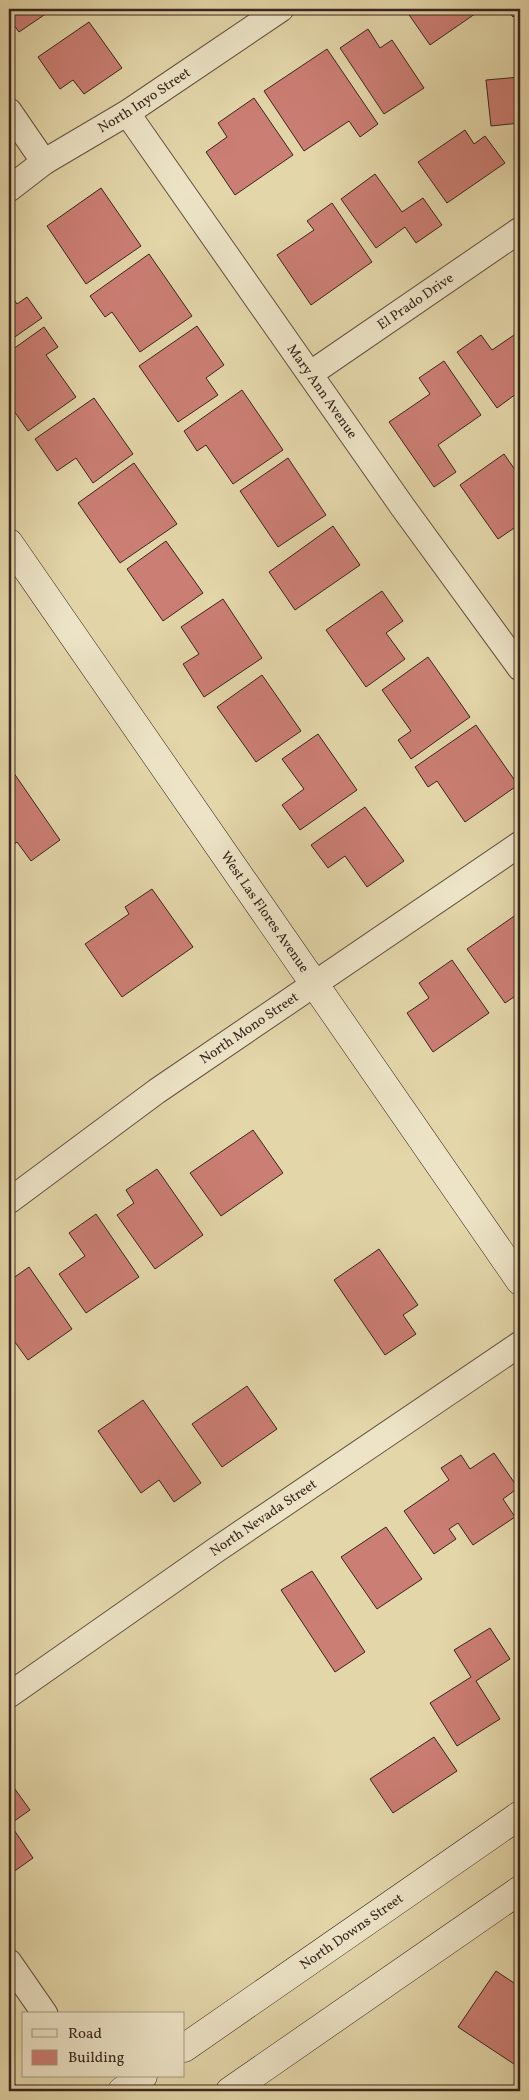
<svg xmlns="http://www.w3.org/2000/svg" width="529" height="2100" viewBox="0 0 529 2100" font-family="Vollkorn,serif">
	<style>
		.building { fill: #cb7e74; stroke: #39251e }
		.lines { fill: none; stroke-linecap: round; stroke-linejoin: round }
		.lane-casing { stroke: #645141; stroke-width: 14 }
		.street-casing { stroke: #645141; stroke-width: 27 }
		.secondary-casing { stroke: #39251e; stroke-width: 29 }
		.lane { stroke: #ede4c7; stroke-width: 12 }
		.street { stroke: #ede4c7; stroke-width: 25 }
		.secondary { stroke: #ede4c7; stroke-width: 28 }
		.labels { text-anchor: middle; dominant-baseline: central; stroke-width: 4.5; stroke-linejoin: round; paint-order: stroke }
		.street-label { font-size: 14px; fill: #39251e; stroke: #ede4c7 }
	</style>
	<rect width="100%" height="100%" fill="#e3d6a9"/>
	<filter id="stains"><feTurbulence type="fractalNoise" baseFrequency=".004" numOctaves="4"/><feColorMatrix values="0 0 0 0 .2 0 0 0 0 .09 0 0 0 0 .02 0 0 0 .5 -.17"/></filter>
	<radialGradient id="worn" r=".72"><stop offset=".6" stop-color="#630" stop-opacity="0"/><stop offset="1" stop-color="#630" stop-opacity=".3"/></radialGradient>
	<g class="building">
		<polygon points="9,9 53,9 19,32 9,18"/>
		<polygon points="405,9 482,9 430,45"/>
		<polygon points="507,9 520,9 520,12 513,17"/>
		<polygon points="89,22 122,68 84,94 73,80 60,89 38,57"/>
		<polygon points="368,29 380,48 392,40 424,88 384,114 340,48"/>
		<polygon points="327,49 378,124 360,137 349,121 304,151 264,91"/>
		<polygon points="520,77 520,123 491,126 486,80"/>
		<polygon points="254,98 293,155 235,195 206,152 227,137 218,123"/>
		<polygon points="465,130 474,144 485,136 505,163 447,203 418,162"/>
		<polygon points="375,174 402,212 423,198 442,225 416,243 405,227 376,248 341,199"/>
		<polygon points="101,188 141,246 86,284 47,226"/>
		<polygon points="332,203 372,262 311,305 277,255 314,230 307,221"/>
		<polygon points="149,254 192,316 140,352 112,312 105,317 90,296"/>
		<polygon points="9,292 17,304 27,297 42,318 9,341"/>
		<polygon points="197,326 224,365 206,378 218,395 178,422 139,366"/>
		<polygon points="44,327 58,347 46,355 76,397 28,431 9,404 9,352"/>
		<polygon points="520,331 520,391 497,408 457,352 481,335 492,350"/>
		<polygon points="444,361 481,415 438,445 456,472 434,487 389,422 430,394 419,378"/>
		<polygon points="242,390 283,450 233,484 206,445 197,451 184,431"/>
		<polygon points="94,398 133,454 93,483 76,458 57,471 35,439"/>
		<polygon points="504,454 520,477 520,524 498,539 460,485"/>
		<polygon points="288,458 326,515 278,547 240,491"/>
		<polygon points="134,463 177,524 120,563 78,503"/>
		<polygon points="333,526 360,565 295,610 269,572"/>
		<polygon points="166,541 203,593 163,621 127,569"/>
		<polygon points="382,591 403,621 386,633 405,659 366,687 326,630"/>
		<polygon points="223,599 262,658 204,697 183,664 199,654 181,627"/>
		<polygon points="428,657 470,717 411,759 398,740 411,731 382,690"/>
		<polygon points="262,675 301,731 256,762 217,707"/>
		<polygon points="476,725 518,785 465,822 437,781 428,787 415,767"/>
		<polygon points="318,734 357,790 300,830 282,805 304,789 282,759"/>
		<polygon points="9,766 60,840 31,861 17,842 9,848"/>
		<polygon points="365,807 404,861 367,887 345,856 328,868 311,845"/>
		<polygon points="152,889 193,947 122,997 85,944 129,914 125,907"/>
		<polygon points="520,912 520,993 505,1003 467,949"/>
		<polygon points="452,960 489,1013 433,1052 407,1013 429,998 419,983"/>
		<polygon points="253,1130 283,1173 221,1216 190,1173"/>
		<polygon points="157,1169 203,1235 155,1269 117,1215 134,1203 126,1190"/>
		<polygon points="96,1214 139,1277 86,1313 59,1274 85,1256 69,1233"/>
		<polygon points="379,1249 418,1305 403,1315 416,1334 385,1355 334,1280"/>
		<polygon points="29,1267 72,1329 28,1360 9,1334 9,1281"/>
		<polygon points="247,1386 277,1429 222,1467 192,1424"/>
		<polygon points="143,1400 201,1483 174,1502 159,1480 141,1493 98,1431"/>
		<polygon points="494,1453 518,1488 503,1499 515,1517 473,1545 458,1523 449,1529 456,1539 434,1554 404,1511 449,1480 441,1468 461,1455 470,1469"/>
		<polygon points="386,1527 422,1579 377,1609 341,1557"/>
		<polygon points="312,1571 365,1652 335,1672 281,1590"/>
		<polygon points="490,1628 510,1659 476,1681 500,1719 457,1746 430,1703 471,1677 454,1650"/>
		<polygon points="434,1737 457,1771 393,1813 370,1779"/>
		<polygon points="12,1785 30,1810 10,1824 33,1858 9,1875 9,1787"/>
		<polygon points="496,1971 520,1987 520,2068 458,2027"/>
	</g>
	<g class="lines">
		<g class="lane-casing">
			<polyline id="lane" points="9,2087 12,2091"/>
		</g>
		<g class="street-casing">
			<g id="street">
				<polyline points="9,111 44,162"/>
				<path id="s1" d="M127 113 402 506 520 668"/>
				<path id="s2" d="M9 189 44 162 127 113 281 9"/>
				<path id="s3" d="M310 374 520 230"/>
				<path id="s4" d="M9 1201 157 1091 520 844"/>
				<path id="s5" d="M9 1695 216 1550 520 1344"/>
				<polyline points="9,1962 45,2014"/>
			</g>
		</g>
		<g class="secondary-casing">
			<g id="secondary">
				<path id="s6" d="M9 543 520 1281"/>
				<path id="s7" d="M184 2048 520 1815"/>
				<polyline points="122,2091 143,2076"/>
				<polyline points="230,2091 520,1890"/>
			</g>
		</g>
		<use href="#lane" class="lane"/>
		<use href="#street" class="street"/>
		<use href="#secondary" class="secondary"/>
	</g>
	<g class="labels">
		<g class="street-label">
			<text stroke="none"><textPath href="#s2" startOffset="162">North Inyo Street</textPath></text>
			<text stroke="none"><textPath href="#s3" startOffset="128">El Prado Drive</textPath></text>
			<text stroke="none"><textPath href="#s1" startOffset="340">Mary Ann Avenue</textPath></text>
			<text stroke="none"><textPath href="#s6" startOffset="449">West Las Flores Avenue</textPath></text>
			<text stroke="none"><textPath href="#s4" startOffset="296">North Mono Street</textPath></text>
			<text stroke="none"><textPath href="#s5" startOffset="310">North Nevada Street</textPath></text>
			<text stroke="none"><textPath href="#s7" startOffset="204">North Downs Street</textPath></text>
		</g>
	</g>
	<rect width="529" height="2100" fill="none" stroke="#e3d6a9" stroke-width="30"/>
	<rect x="10" y="10" width="509" height="2080" fill="none" stroke="#39251e" stroke-width="2.5"/>
	<rect x="15" y="15" width="499" height="2070" fill="none" stroke="#39251e"/>
	<rect x="22" y="2012" width="162" height="65" fill="#ede4c7" stroke="#a59883"/>
	<rect x="32" y="2029" width="25" height="8" fill="#ede4c7" stroke="#a59883"/>
	<text x="68" y="2038" font-size="15" fill="#39251e">Road</text>
	<rect x="32" y="2050" width="25" height="15" fill="#cb7e74" stroke="#a59883"/>
	<text x="68" y="2062" font-size="15" fill="#39251e">Building</text>
	<rect width="100%" height="100%" filter="url(#stains)"/>
	<rect width="100%" height="100%" fill="url(#worn)"/>
</svg>
